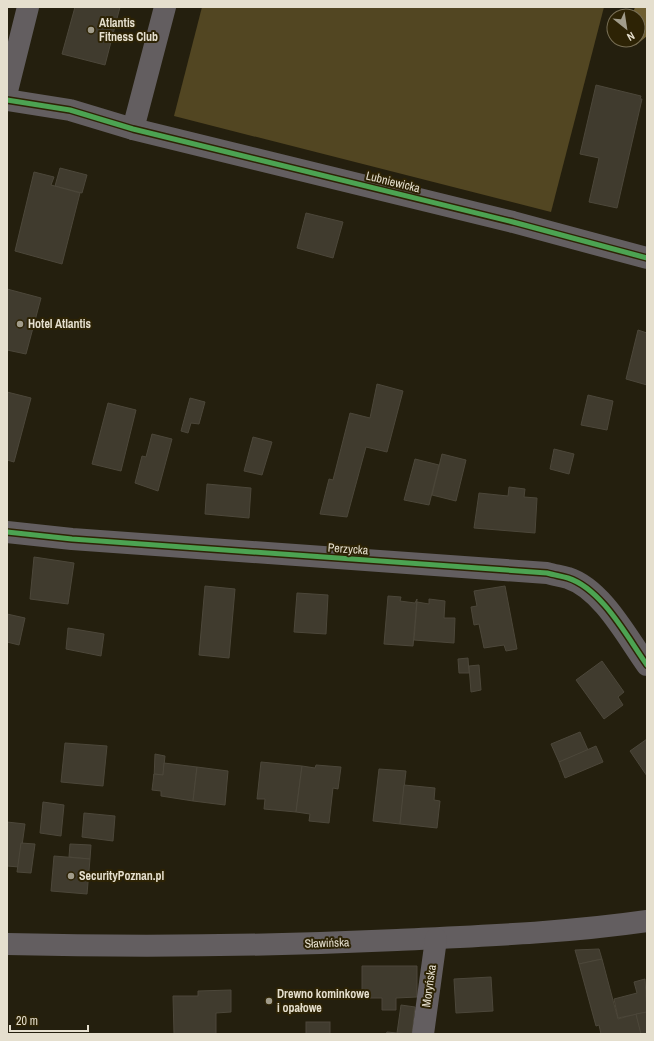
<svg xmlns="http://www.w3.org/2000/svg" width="654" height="1041" viewBox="0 0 654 1041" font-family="'Archivo Narrow',sans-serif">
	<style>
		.green { fill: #524622 }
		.water { fill: #6f5f31 }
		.building { fill: #403b2e; stroke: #4c473a }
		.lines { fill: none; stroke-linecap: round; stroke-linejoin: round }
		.minor { stroke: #635e60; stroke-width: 22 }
		.cycleway-casing { stroke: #2d2305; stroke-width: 8 }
		.cycleway { stroke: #4ca352; stroke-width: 5 }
		.poi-dot { fill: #a19c8b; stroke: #2d2305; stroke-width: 1.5 }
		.labels { text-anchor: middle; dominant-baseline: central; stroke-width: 4; stroke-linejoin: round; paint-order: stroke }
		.poi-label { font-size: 12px; font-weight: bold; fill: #e5dfce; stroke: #2d2305; text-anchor: start }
		.street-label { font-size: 12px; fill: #e5dfce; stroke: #2d2305 }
	</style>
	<rect width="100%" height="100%" fill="#241f0e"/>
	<polygon class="green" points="202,7 604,7 551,212 174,116"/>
	<polygon class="water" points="635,7 647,7 647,36 636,45 622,47 616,40 638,40 638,16 632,16"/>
	<g class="building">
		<polygon points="75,7 120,7 105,65 62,54"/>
		<polygon points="596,85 641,96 640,99 642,99 617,208 589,202 599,158 580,154"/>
		<polygon points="60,168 87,175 82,193 55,186"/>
		<polygon points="34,172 54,177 51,185 80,193 62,264 15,251"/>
		<polygon points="306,213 343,222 333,258 297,248"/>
		<polygon points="7,289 41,298 26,354 7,350"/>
		<polygon points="638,330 647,333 647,385 626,379"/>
		<polygon points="377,384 403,391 387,452 366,447 347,517 320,514 329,479 333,480 350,413 370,418"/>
		<polygon points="7,392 31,398 14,462 7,460"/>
		<polygon points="588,395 613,401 607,430 581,425"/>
		<polygon points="190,398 205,402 199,424 191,423 188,433 181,431"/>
		<polygon points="108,403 136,410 121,471 92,464"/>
		<polygon points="152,434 172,439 158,491 135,483 142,456 146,457"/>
		<polygon points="253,437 272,442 262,475 244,471"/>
		<polygon points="554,449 574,454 569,474 550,469"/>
		<polygon points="442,454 466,460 456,501 432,495"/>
		<polygon points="415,459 439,465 429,505 404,500"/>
		<polygon points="207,484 251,488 249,518 205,514"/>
		<polygon points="509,487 525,489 524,497 537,498 535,533 474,528 479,493 508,496"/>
		<polygon points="34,557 74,563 68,604 30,599"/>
		<polygon points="205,586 235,589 229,658 199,655"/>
		<polygon points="505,586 517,649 506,651 504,645 484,648 479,624 474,625 471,607 477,606 474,591"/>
		<polygon points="297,593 328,595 326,634 294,632"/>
		<polygon points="388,596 401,597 400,601 415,603 417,599 413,646 384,644"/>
		<polygon points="429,599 445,601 444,618 455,618 454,643 414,640 417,602 429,604"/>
		<polygon points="7,614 25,618 19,645 7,642"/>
		<polygon points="68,628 104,634 101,656 66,649"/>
		<polygon points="468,658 469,673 459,673 458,659"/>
		<polygon points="602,661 624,692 618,697 623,705 604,719 576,680"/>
		<polygon points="479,665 481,690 471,692 469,666"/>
		<polygon points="580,732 588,750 559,762 551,744"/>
		<polygon points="647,739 647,776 630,751"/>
		<polygon points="65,743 107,746 103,786 61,782"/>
		<polygon points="596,746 603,762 565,778 559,762"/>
		<polygon points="155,754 165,756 163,775 154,774 154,779"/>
		<polygon points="261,762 302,766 296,812 264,809 265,799 257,799"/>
		<polygon points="164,763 197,767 193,801 161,796 161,791 152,790 154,774 163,775"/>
		<polygon points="316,765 341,767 338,789 333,788 329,823 309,821 310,814 296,812 302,766 315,768"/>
		<polygon points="197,767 228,771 225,805 193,801"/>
		<polygon points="379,769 406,771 400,824 373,821"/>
		<polygon points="404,785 435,788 434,800 440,801 437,828 400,824"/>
		<polygon points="43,802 64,805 61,836 40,833"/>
		<polygon points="84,813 115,816 113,841 82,837"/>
		<polygon points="7,822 25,824 19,867 7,866"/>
		<polygon points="21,843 35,844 31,873 17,872"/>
		<polygon points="70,844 91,845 90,859 69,857"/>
		<polygon points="54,856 90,859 87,894 51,891"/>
		<polygon points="599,949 602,959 579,964 575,950"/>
		<polygon points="602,959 618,1019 636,1014 641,1034 601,1034 599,1025 596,1026 579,964"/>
		<polygon points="362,966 417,966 417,997 396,998 396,1010 382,1010 382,998 362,998"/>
		<polygon points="491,977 493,1011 456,1013 454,979"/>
		<polygon points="645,979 647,1012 618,1018 614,999 637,993 634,982"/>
		<polygon points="231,990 231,1012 216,1013 216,1034 174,1034 173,996 198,996 198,991"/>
		<polygon points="401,1005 415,1007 412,1034 397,1033"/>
		<polygon points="647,1012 647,1034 641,1034 636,1014"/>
		<rect x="306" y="1022" width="24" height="12"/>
		<polygon points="387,1032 397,1033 402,1034 386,1034"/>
	</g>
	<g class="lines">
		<g class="minor">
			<polyline points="7,91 28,7"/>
			<polyline points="7,100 70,110 133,129 513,222 647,258"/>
			<polyline points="133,129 165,7"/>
			<path d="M7 532 72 539 547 573C554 575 561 576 568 578 602 589 627 637 647 665"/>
			<path d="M7 944C137 947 267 946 397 940 480 936 564 933 647 921"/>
			<polyline points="423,1034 436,939"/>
		</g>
		<g class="cycleway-casing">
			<g id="cycleway">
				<polyline points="7,100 70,110 133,129 513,222 647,258"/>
				<path d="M7 532 72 539 547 573C554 575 561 576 568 578 602 589 627 637 647 665"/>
			</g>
		</g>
		<use href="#cycleway" class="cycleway"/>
	</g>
	<g class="poi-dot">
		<circle cx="91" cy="30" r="4"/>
		<circle cx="20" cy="324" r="4"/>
		<circle cx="71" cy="876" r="4"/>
		<circle cx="269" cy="1001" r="4"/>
	</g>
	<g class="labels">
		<g class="poi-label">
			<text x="99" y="23">Atlantis<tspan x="99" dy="14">Fitness Club</tspan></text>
			<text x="28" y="324">Hotel Atlantis</text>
			<text x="79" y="876">SecurityPoznan.pl</text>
			<text x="277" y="994">Drewno kominkowe<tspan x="277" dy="14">i opałowe</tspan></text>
		</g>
		<g class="street-label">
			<text transform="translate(393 182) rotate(14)">Lubniewicka</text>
			<text transform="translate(348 549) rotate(4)">Perzycka</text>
			<text transform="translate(327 943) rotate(-2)">Sławińska</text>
			<text transform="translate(429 986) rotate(-82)">Moryńska</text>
		</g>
	</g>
	<rect width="654" height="1041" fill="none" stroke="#e5dfce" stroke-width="16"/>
	<g transform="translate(626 28) rotate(150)"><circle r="19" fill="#2d2305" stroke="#776e55"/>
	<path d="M0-3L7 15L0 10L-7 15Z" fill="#a19c8b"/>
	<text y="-6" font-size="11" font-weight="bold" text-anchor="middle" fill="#e5dfce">N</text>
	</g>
	<path d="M10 1025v6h78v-6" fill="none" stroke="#e5dfce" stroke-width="2"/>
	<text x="16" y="1025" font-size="12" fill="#e5dfce" stroke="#2d2305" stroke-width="3" paint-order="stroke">20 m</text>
</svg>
